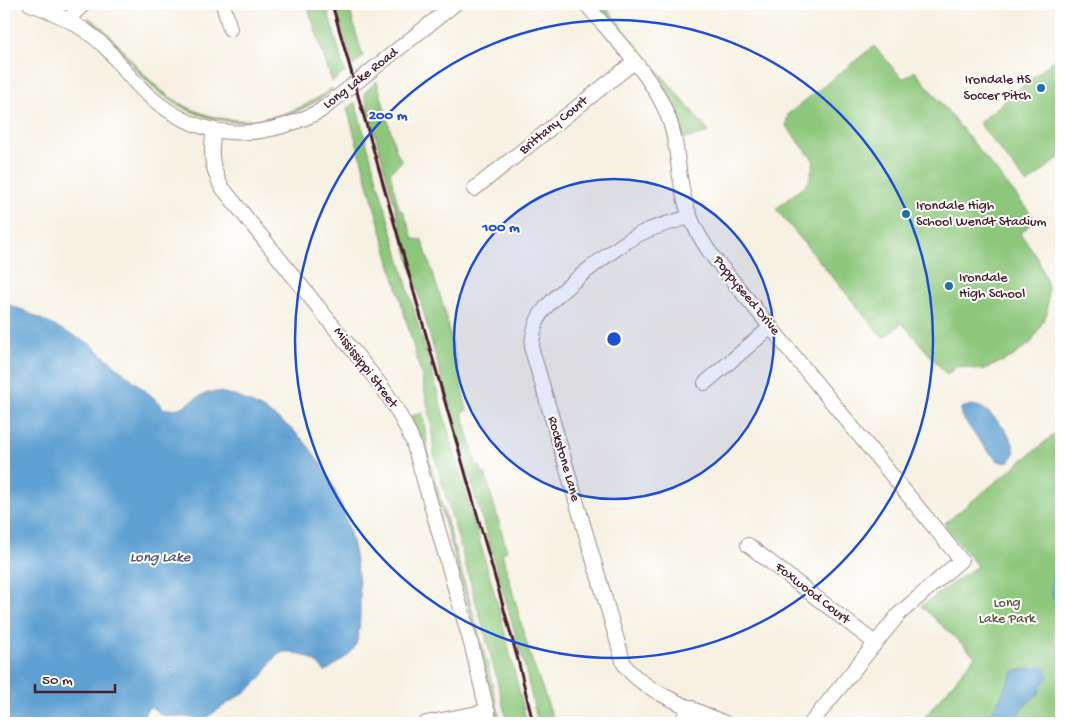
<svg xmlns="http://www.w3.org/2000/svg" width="1065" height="727" viewBox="0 0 1065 727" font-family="'Gochi Hand',sans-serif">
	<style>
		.green { fill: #8dc77c; stroke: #6c7354 }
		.water { fill: #5fa0d2; stroke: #54607e }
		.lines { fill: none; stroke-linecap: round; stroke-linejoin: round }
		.river { stroke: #5fa0d2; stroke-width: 19 }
		.minor-casing { stroke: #a08886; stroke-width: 16 }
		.minor { stroke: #fff; stroke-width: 14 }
		.rail { stroke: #4a1f2b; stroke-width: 3 }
		.ring { fill: none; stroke: #1d4ed8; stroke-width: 2.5 }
		.poi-dot { fill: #1f6fb2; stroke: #fff; stroke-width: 2 }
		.labels { text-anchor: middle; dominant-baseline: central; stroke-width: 4; stroke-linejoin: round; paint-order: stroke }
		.street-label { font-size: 14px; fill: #4a1f2b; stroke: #fff }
		.poi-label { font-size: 14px; fill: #4a1f2b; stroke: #fff; text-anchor: start }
		.park-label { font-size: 14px; fill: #615a47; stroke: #fff }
		.water-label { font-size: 15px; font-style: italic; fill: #535976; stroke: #fff }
		.centre { fill: #1d4ed8; stroke: #fff; stroke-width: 2.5 }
		.ring-label { font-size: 15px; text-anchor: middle; font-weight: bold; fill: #1d4ed8; stroke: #fff; stroke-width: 4; stroke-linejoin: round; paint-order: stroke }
	</style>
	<rect width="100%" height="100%" fill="#fff"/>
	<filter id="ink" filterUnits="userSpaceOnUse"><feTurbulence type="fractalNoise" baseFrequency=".02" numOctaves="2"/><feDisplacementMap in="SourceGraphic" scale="10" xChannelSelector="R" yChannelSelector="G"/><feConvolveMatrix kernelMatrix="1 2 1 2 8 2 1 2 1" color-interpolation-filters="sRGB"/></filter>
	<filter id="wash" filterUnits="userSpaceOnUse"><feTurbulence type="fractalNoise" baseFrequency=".0096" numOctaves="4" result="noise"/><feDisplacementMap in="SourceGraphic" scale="20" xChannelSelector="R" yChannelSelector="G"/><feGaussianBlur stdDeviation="1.12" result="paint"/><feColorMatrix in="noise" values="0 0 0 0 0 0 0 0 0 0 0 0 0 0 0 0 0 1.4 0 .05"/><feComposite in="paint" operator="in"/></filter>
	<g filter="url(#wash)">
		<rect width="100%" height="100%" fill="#f6f1e2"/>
		<g class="green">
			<polygon points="307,4 326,4 345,72 332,82"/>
			<polygon points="335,4 348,4 363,57 353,66"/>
			<polygon points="596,4 603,4 709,132 682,140 675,112 665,91"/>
			<path d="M88 17C115 35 130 63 154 84 207 133 277 130 332 88L333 90C312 106 289 117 262 121V119L260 121C220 126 179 112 150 84 137 72 127 57 115 43 108 35 91 25 88 17Z"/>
			<polygon points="874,46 901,77 905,78 915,71 1036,220 1020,233 1038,259 1048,286 1047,313 1032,342 1012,357 983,370 957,366 947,375 902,323 883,338 776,209 809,182 814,161 786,126 788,114"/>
			<polygon points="1061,54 1061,156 1027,184 979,123"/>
			<polygon points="377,81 396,151 402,161 390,172 399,209 404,212 413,239 422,240 444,308 467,410 462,412 477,466 480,466 482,473 485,473 507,551 502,553 530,655 555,723 538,723 524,664 449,406 364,93"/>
			<polygon points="355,102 500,613 527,723 507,723 500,692 485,634 434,454 431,421 420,370 347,108"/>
			<path d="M423 413 429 459 487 662 501 723H497C477 627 447 530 419 436L411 416Z"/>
			<polygon points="1061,429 1061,723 920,723 975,656 921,606 977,566 944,524"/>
		</g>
		<g class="water">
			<path d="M4 303 23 310 90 344 154 398 165 409C172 409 178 409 184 406 195 400 203 391 218 392 232 393 252 403 264 410 277 418 292 428 303 440 340 483 356 540 360 595 360 608 361 637 354 648 348 658 334 665 325 672L318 664 308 657 292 652H284L276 655 263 675 251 688 204 719 162 715 151 707 146 710 142 723H4Z"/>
			<path d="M972 405C974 406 977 406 980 407 993 412 1033 455 1004 463L997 460 985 448 961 416V408Z"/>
			<path d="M1032 668 1040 687 1039 694C1026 703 1021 708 1015 723H982L989 719 1014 671Z"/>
		</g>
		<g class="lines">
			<g class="river">
				<polyline points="1061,576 1061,594"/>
				<polyline points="999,723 1002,716 1039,675"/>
			</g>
		</g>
	</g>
	<g filter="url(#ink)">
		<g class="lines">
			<g class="minor-casing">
				<g id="minor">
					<path d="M30 4C60 14 88 28 110 52 122 67 133 82 148 95 201 142 259 142 320 111L455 4"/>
					<polyline points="223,4 230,29"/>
					<path d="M586 4C614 38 651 74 667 114 678 140 677 167 683 193 688 217 699 238 714 258L961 560 899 614 811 723"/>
					<polyline points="68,19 84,4"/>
					<path d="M214 130C210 153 211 165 221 186L379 383C394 403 403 419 413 442L472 647 490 723"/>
					<polyline points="474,189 634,62"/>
					<path d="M690 217C676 221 660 225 646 231 623 241 551 295 539 317 534 327 532 338 532 350L624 664C641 691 696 710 725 723"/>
					<polyline points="705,383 771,327"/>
					<polyline points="748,545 875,643"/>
					<polyline points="426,723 488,711"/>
					<polyline points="681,723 690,707"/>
				</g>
			</g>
			<use href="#minor" class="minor"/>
			<polyline class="rail" points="332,4 500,595 518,660 533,723"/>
		</g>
	</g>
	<circle cx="614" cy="339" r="160" fill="#1d4ed8" fill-opacity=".12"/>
	<g class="ring">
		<circle cx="614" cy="339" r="160"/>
		<circle cx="614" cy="339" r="319"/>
	</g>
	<g class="poi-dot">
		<circle cx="1041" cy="88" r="5"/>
		<circle cx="906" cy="214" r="5"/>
		<circle cx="949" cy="286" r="5"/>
	</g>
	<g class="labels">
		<g class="street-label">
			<text transform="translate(361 79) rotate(-38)">Long Lake Road</text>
			<text transform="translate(554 126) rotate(-39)">Brittany Court</text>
			<text transform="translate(746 296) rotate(51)">Poppyseed Drive</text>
			<text transform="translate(365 368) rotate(53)">Mississippi Street</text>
			<text transform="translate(563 459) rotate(74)">Rockstone Lane</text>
			<text transform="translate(812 594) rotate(38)">Foxwood Court</text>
		</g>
		<g class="poi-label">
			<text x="1031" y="80" text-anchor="end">Irondale HS<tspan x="1031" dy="16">Soccer Pitch</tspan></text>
			<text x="916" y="206">Irondale High<tspan x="916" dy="16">School Wendt Stadium</tspan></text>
			<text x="959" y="278">Irondale<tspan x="959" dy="16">High School</tspan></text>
		</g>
		<g class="park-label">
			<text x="1007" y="603">Long<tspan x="1007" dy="16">Lake Park</tspan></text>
		</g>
		<g class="water-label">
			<text x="160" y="558">Long Lake</text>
		</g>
	</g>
	<circle cx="614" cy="339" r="8" class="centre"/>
	<g class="ring-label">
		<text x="388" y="119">200 m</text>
		<text x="501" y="231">100 m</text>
	</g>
	<rect width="1065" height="727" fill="none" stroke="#fff" stroke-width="20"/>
	<path d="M35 684v8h80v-8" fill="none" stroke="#4a1f2b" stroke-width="2.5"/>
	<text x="42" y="684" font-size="15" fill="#4a1f2b" stroke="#ffffff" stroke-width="4" paint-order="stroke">50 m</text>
</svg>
